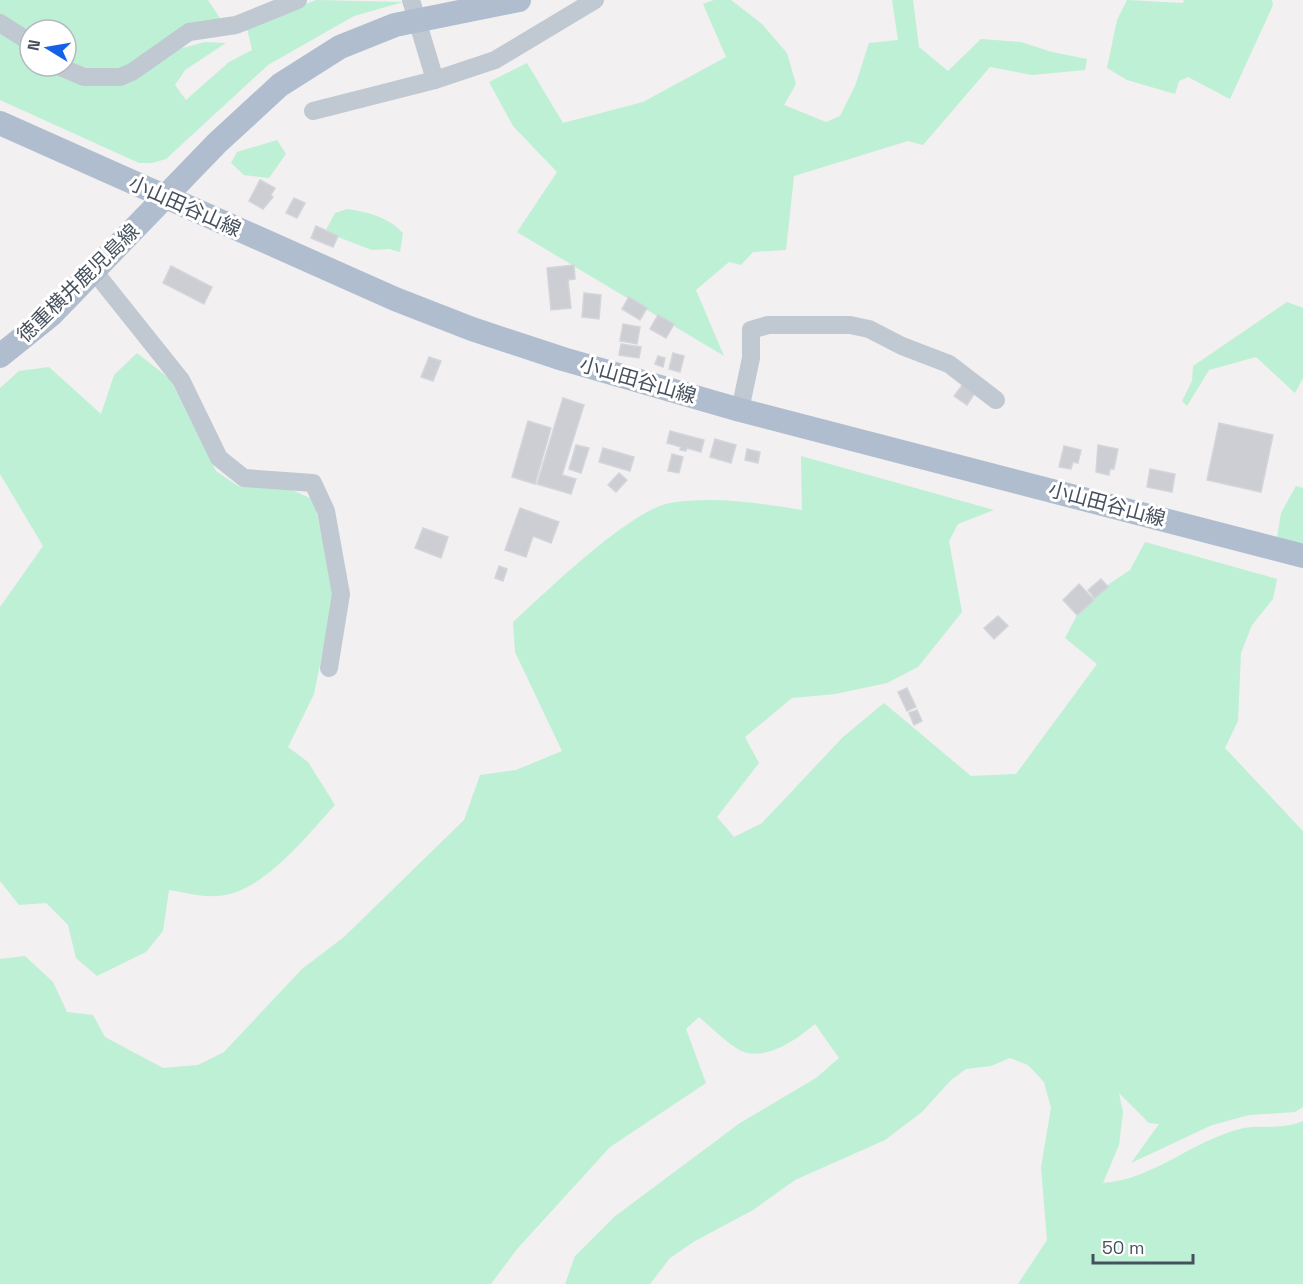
<svg xmlns="http://www.w3.org/2000/svg" width="1303" height="1284" viewBox="0 0 1303 1284" font-family="'Space Grotesk','Noto Sans JP',sans-serif">
	<style>
		.green { fill: #bdf0d5; fill-rule: evenodd }
		.building { fill: #ccced4; stroke: #d3d5db; stroke-width: 1.5 }
		.lines { fill: none; stroke-linecap: round; stroke-linejoin: round }
		.minor { stroke: #c0c9d2; stroke-width: 18 }
		.major { stroke: #afbdcf; stroke-width: 24 }
		.labels { text-anchor: middle; dominant-baseline: central; stroke-width: 6; stroke-linejoin: round; paint-order: stroke }
		.street-label { font-size: 20px; fill: #47515e; stroke: #fff }
	</style>
	<rect width="100%" height="100%" fill="#f2f0f0"/>
	<g class="green">
		<path d="M0 0H208L227 29 204 32 175 50 205 42 226 43 185 70 175 85 186 100 229 62 252 50 247 28 316 0 403 2 354 16 268 65 166 159 152 163H139L0 100ZM30 30H66V66H30Z"/>
		<polygon points="714,0 731,0 762,24 787,53 796,84 784,105 826,122 840,116 855,86 869,43 898,40 892,0 913,0 919,47 948,71 981,39 1021,42 1052,52 1087,59 1085,70 1032,75 990,67 923,145 908,141 794,176 786,250 753,252 741,265 729,262 696,290 724,356 517,232 557,172 513,126 489,82 527,63 563,123 643,102 726,57 703,4"/>
		<polygon points="1127,0 1183,3 1184,0 1272,0 1273,5 1230,99 1188,77 1179,81 1175,94 1127,80 1107,68 1117,20"/>
		<polygon points="277,140 286,154 269,178 244,175 231,163 237,152"/>
		<path d="M347 209C368 212 388 217 403 233L400 252 389 249 372 250 325 232 335 213Z"/>
		<polygon points="1287,302 1303,308 1303,378 1295,393 1256,357 1209,370 1187,406 1182,401 1192,381 1193,366"/>
		<path d="M137 353 170 379 216 471 238 486 292 490 314 500 334 596 314 694 288 747 308 762 335 805C307 835 261 896 215 896 200 897 184 892 169 890L163 931 146 952 97 976 76 958 68 925 46 903 19 905 0 881V607L43 546 0 474V388L19 371 49 367 101 414 114 375Z"/>
		<path d="M801 456 994 510 958 524 949 541 962 612 918 667 887 683 835 694 792 698 745 737 759 763 717 817 734 837 762 823 843 737 884 703 971 776 1016 774 1097 664 1065 638 1085 600 1130 570 1145 542 1277 579 1273 599 1252 625 1241 653 1238 721 1225 748 1303 831V1107L1295 1112 1249 1115 1212 1125 1131 1163 1159 1124 1149 1123 1119 1093 1123 1112 1119 1145 1103 1183C1152 1180 1192 1141 1240 1129 1260 1124 1279 1131 1303 1121V1284H1018L1047 1240 1041 1167 1051 1108 1044 1082 1028 1065 1010 1058 991 1066 966 1069 951 1080 922 1112 885 1140 795 1180 753 1210 695 1241 670 1258 650 1284H565L575 1256 614 1217 740 1123 816 1078 839 1058 815 1024C797 1039 768 1060 744 1052 732 1048 710 1026 699 1017L686 1029 706 1083 610 1147 517 1249 491 1284H0V959L25 956 53 982 67 1012 93 1015 105 1037 163 1068 198 1065 224 1052 302 969 344 937 464 820 480 775 516 770 562 751 515 652 513 622C545 593 630 510 670 503 715 496 758 503 802 510Z"/>
		<polygon points="1296,486 1303,488 1303,553 1276,543 1281,513"/>
	</g>
	<g class="building">
		<polygon points="260,180 275,188 271,195 273,197 263,209 249,201"/>
		<polygon points="294,198 305,203 297,218 286,213"/>
		<polygon points="316,226 338,236 333,247 311,238"/>
		<polygon points="574,265 575,279 568,280 571,308 551,310 547,268"/>
		<polygon points="171,266 212,287 204,304 163,283"/>
		<polygon points="584,293 601,295 599,319 582,317"/>
		<polygon points="629,297 647,308 640,320 622,309"/>
		<polygon points="658,315 674,324 666,338 650,329"/>
		<polygon points="623,324 640,327 637,344 620,341"/>
		<polygon points="621,344 641,347 639,358 619,355"/>
		<polygon points="673,353 684,356 680,372 669,369"/>
		<polygon points="658,356 665,358 663,367 655,364"/>
		<polygon points="429,357 441,361 433,381 421,377"/>
		<polygon points="963,384 975,393 967,405 954,396"/>
		<polygon points="563,398 584,405 562,475 576,479 571,494 537,484"/>
		<polygon points="528,421 551,428 535,484 512,477"/>
		<polygon points="1219,423 1273,435 1261,492 1207,480"/>
		<polygon points="670,431 704,440 701,452 687,448 686,451 680,450 681,447 667,443"/>
		<polygon points="715,439 736,445 731,463 710,457"/>
		<polygon points="576,445 589,448 581,473 569,469"/>
		<polygon points="1098,445 1118,449 1114,469 1110,469 1109,475 1096,472"/>
		<polygon points="1064,446 1081,450 1078,463 1073,462 1071,469 1059,467"/>
		<polygon points="603,448 634,457 630,471 599,462"/>
		<polygon points="747,449 760,452 758,463 745,460"/>
		<polygon points="672,454 683,457 679,473 668,471"/>
		<polygon points="1150,469 1175,474 1172,492 1147,487"/>
		<polygon points="619,473 627,480 616,492 608,485"/>
		<polygon points="520,508 559,522 551,543 533,536 526,557 505,550"/>
		<polygon points="423,528 448,537 441,558 415,548"/>
		<polygon points="499,566 507,569 503,581 495,578"/>
		<polygon points="1101,579 1108,587 1095,598 1088,590"/>
		<polygon points="1079,584 1094,600 1077,615 1063,600"/>
		<polygon points="998,616 1008,626 994,639 984,628"/>
		<polygon points="907,688 916,707 907,711 898,692"/>
		<polygon points="917,710 922,721 914,725 909,713"/>
	</g>
	<g class="lines">
		<g class="minor">
			<polyline points="411,0 435,80"/>
			<polyline points="0,23 30,42"/>
			<polyline points="58,66 84,77 120,77 132,72 189,32 236,25 298,0"/>
			<polyline points="313,111 435,80 495,60 595,0"/>
			<polyline points="94,271 181,380 219,458 244,478 313,483 326,511 341,594 329,668"/>
			<polyline points="740,410 751,358 751,330 768,325 850,325 869,329 902,346 949,364 996,400"/>
		</g>
		<g class="major">
			<polyline points="0,123 395,299 472,329 563,359 740,410 1303,556"/>
			<polyline points="0,356 51,315 217,143 280,85 340,47 395,25 519,0"/>
		</g>
	</g>
	<g class="labels">
		<g class="street-label">
			<text transform="translate(185 206) rotate(24)">小山田谷山線</text>
			<text transform="translate(78 283) rotate(-44)">徳重横井鹿児島線</text>
			<text transform="translate(638 380) rotate(16)">小山田谷山線</text>
			<text transform="translate(1107 504) rotate(15)">小山田谷山線</text>
		</g>
	</g>
	<g transform="translate(48 48) rotate(281)"><circle r="28" fill="#ffffff" stroke="#b5b9bf" stroke-width="1.5"/>
	<path d="M0-4.5L10 22L0 15L-10 22Z" fill="#1562e6"/>
	<text y="-9" font-size="16" font-weight="bold" text-anchor="middle" fill="#47515e">N</text>
	</g>
	<path d="M1093 1254v9h100v-9" fill="none" stroke="#47515e" stroke-width="3"/>
	<text x="1102" y="1254" font-size="18" fill="#47515e" stroke="#ffffff" stroke-width="4.5" paint-order="stroke">50 m</text>
</svg>
